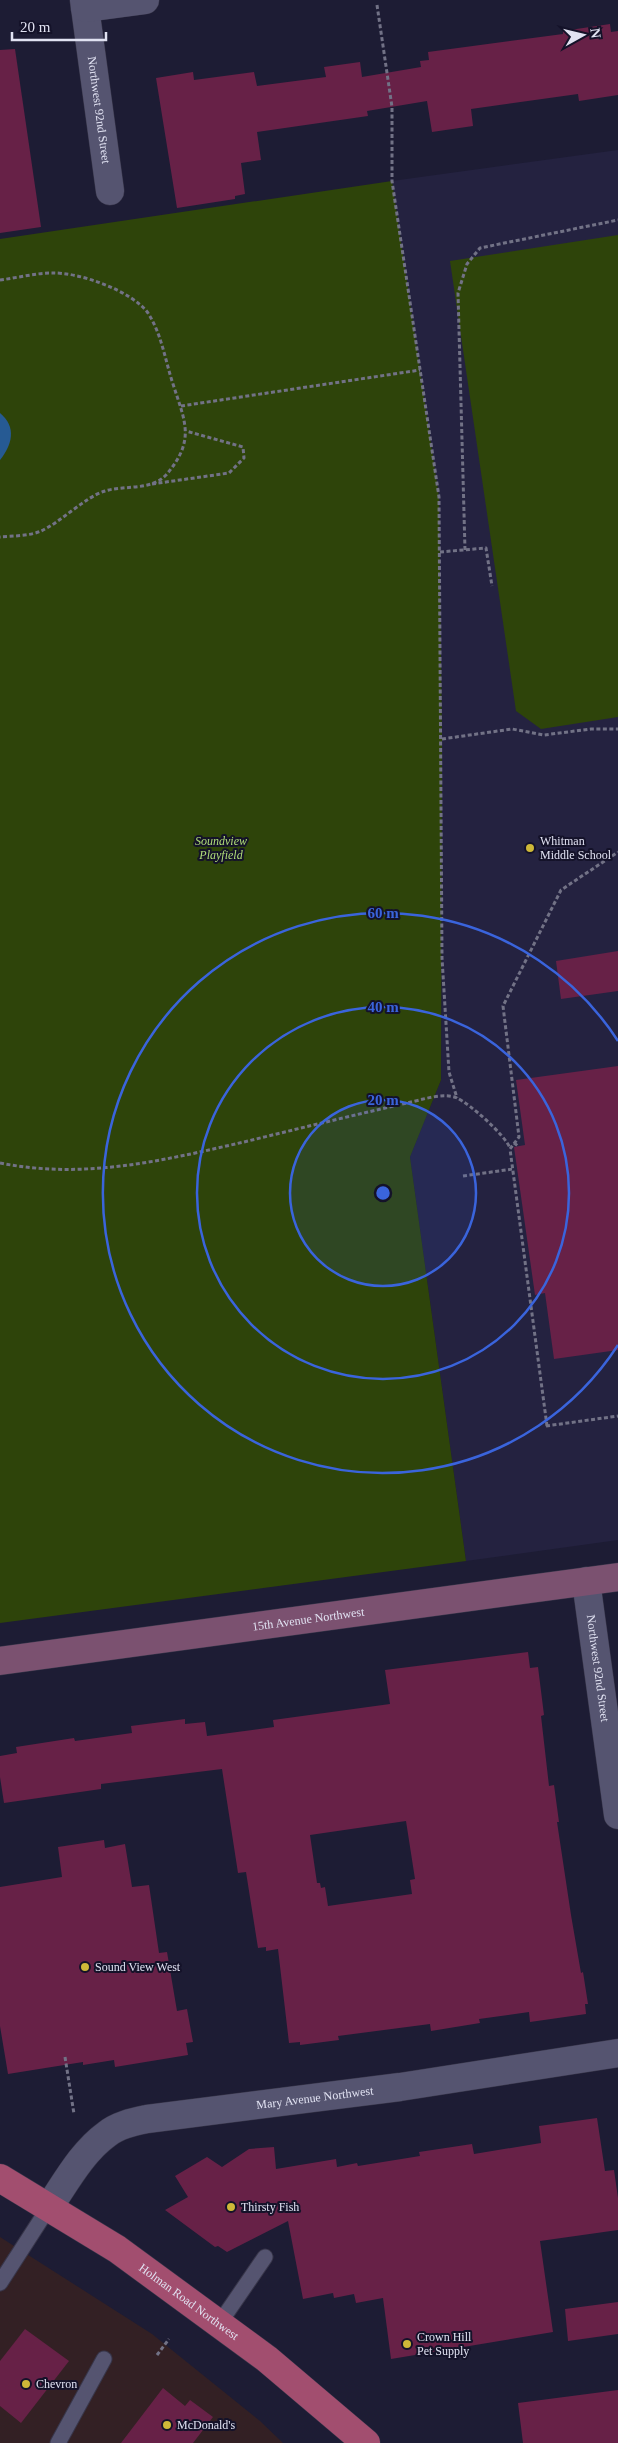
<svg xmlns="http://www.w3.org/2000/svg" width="618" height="2443" viewBox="0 0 618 2443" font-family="Georgia,serif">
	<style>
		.commercial { fill: #332024 }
		.built { fill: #242240 }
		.green { fill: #2e440a }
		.water { fill: #265a93 }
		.building { fill: #672147; fill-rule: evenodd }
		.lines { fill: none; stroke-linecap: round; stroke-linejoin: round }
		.lane-casing { stroke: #38364a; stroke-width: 17 }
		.street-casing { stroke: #38364a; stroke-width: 29 }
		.secondary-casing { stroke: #38364a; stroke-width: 29 }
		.primary-casing { stroke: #38364a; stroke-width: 29 }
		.path { stroke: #727286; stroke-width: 3; stroke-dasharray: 4 2.5; stroke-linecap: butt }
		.lane { stroke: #555470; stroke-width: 15 }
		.street { stroke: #555470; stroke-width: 28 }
		.secondary { stroke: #7b5170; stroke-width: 28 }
		.primary { stroke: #a24e6f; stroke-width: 28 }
		.ring { fill: none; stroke: #3a64dc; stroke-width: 2.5 }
		.poi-dot { fill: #ceb838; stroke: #141229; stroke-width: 2 }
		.labels { text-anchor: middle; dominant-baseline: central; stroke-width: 4; stroke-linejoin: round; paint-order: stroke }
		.street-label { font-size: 12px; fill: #e1e2f2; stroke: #141229 }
		.park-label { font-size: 12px; font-style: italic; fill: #b1de79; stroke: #141229 }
		.poi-label { font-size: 12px; fill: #e1e2f2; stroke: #141229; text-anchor: start }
		.centre { fill: #3a64dc; stroke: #141229; stroke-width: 2.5 }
		.ring-label { font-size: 15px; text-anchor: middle; font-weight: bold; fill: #3a64dc; stroke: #141229; stroke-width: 4; stroke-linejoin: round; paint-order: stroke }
	</style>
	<rect width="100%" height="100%" fill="#1d1c34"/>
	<polygon class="commercial" points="0,2237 152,2334 260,2421 283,2443 0,2443"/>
	<polygon class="built" points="618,150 618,1540 466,1561 410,1157 441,1080 442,739 439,497 392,181"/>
	<g class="green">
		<polygon points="392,181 439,497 442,739 441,1080 410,1157 466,1561 0,1623 0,239"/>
		<polygon points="618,235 618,717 541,729 516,711 450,261"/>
	</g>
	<path class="water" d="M0 413C17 427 12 445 0 460Z"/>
	<g class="building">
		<polygon points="610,24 611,32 618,31 618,95 579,101 578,94 471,109 473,126 432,132 427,101 367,111 368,116 257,132 261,160 241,163 245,194 235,196 235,199 177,208 156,78 193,72 194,80 254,72 257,86 326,77 324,67 360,62 362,77 421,67 420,61 429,60 428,52 563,34 563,31"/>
		<polygon points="15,49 41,227 0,233 0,50"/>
		<polygon points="618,951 618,991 561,999 556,961"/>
		<polygon points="618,1066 618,1350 554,1359 545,1293 535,1295 514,1147 525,1145 516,1080"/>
		<path d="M528 1652 530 1668 538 1667 544 1715 541 1716 549 1786 554 1785 559 1822H557L571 1915 581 1973 583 1972 588 2004H585L586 2014 530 2022 529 2012 479 2019 480 2023 431 2031 430 2024 338 2036 339 2040 300 2045V2042L289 2043 278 1949 266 1951V1947L258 1948 246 1872 238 1873 222 1769 101 1784V1789L4 1803 0 1777V1756L17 1753 16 1747 74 1738 75 1741 132 1733 131 1726 185 1719V1724L205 1722 207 1736 274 1727 273 1720 390 1704 385 1670ZM406 1821 415 1879 410 1880 412 1894 328 1906 325 1887 321 1888 320 1883H317L310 1835Z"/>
		<polygon points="104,1840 105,1848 125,1844 132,1887 149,1885 159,1953 167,1952 177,2011 187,2009 193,2042 186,2043 188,2055 115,2067 114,2060 83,2065 83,2062 8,2074 0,2026 0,1887 62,1877 58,1847"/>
		<polygon points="597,2118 605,2171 614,2170 618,2198 618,2230 540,2241 553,2332 391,2359 383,2298 356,2303 354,2294 334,2298 333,2293 303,2299 288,2221 227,2252 218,2246 215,2247 165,2210 188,2197 175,2176 207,2157 222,2167 249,2149 274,2147 276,2169 336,2159 337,2167 357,2163 358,2166 420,2156 419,2152 472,2144 474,2154 541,2143 539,2126"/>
		<polygon points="618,2302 618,2334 568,2341 565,2309"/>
		<polygon points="25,2329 69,2361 21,2423 0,2406 0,2361"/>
		<polygon points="163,2388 185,2406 190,2400 213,2417 193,2443 121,2443"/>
		<polygon points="618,2390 618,2443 523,2443 518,2403"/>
	</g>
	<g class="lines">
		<g class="lane-casing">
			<g id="lane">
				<polyline points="0,2283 49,2207"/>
				<polyline points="219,2324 265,2257"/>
				<polyline points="58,2443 104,2359"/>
			</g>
		</g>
		<g class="street-casing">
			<g id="street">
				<path id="s1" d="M84 0 110 191"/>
				<polyline points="85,8 145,0"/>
				<path id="s2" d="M586 1581 618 1815"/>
				<path id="s3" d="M49 2207C66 2182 82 2152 107 2134 118 2125 133 2122 147 2119L400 2087 618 2053"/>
			</g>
		</g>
		<g class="secondary-casing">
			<g id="secondary">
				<path id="s4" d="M0 1661 618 1577"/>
			</g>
		</g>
		<g class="primary-casing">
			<g id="primary">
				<path id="s5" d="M0 2178 117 2249 267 2359 366 2443"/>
			</g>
		</g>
		<g class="path">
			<polyline points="377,5 392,107 392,181 439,497 442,958 449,1072 457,1098"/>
			<path d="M0 280C17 278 35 273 52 273 79 272 132 291 148 313 162 335 165 360 173 384 185 422 196 440 166 475 151 491 124 485 105 491 85 497 61 522 41 531 30 536 12 536 0 537"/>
			<polyline points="181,406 420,370"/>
			<polyline points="152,484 229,473 244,458 243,447 186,431"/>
			<polyline points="465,550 458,293 467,264 480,248 618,220"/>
			<polyline points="440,552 486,548 492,586"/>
			<polyline points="442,739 512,729 544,735 591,729 618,729"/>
			<polyline points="514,1143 518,1146"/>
			<path d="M0 1163C85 1180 166 1160 248 1141 301 1128 354 1115 407 1103 421 1100 444 1092 457 1098 470 1104 505 1135 510 1148"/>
			<polyline points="463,1176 513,1169"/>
			<polyline points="546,1426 618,1416"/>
			<polyline points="547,1426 510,1149 519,1137 503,1006 561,890 618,852"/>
			<polyline points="65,2057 74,2114"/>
			<polyline points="157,2355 169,2339"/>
		</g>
		<use href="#lane" class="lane"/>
		<use href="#street" class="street"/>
		<use href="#secondary" class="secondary"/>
		<use href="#primary" class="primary"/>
	</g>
	<circle cx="383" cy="1193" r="93" fill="#3a64dc" fill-opacity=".12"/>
	<g class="ring">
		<circle cx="383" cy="1193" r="93"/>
		<circle cx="383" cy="1193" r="186"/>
		<path d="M618 1345A280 280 0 1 1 618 1041"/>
	</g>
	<g class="poi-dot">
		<circle cx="530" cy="848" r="5"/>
		<circle cx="85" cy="1967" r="5"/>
		<circle cx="231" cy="2207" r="5"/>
		<circle cx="407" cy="2344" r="5"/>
		<circle cx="26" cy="2384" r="5"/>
		<circle cx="167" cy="2425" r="5"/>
	</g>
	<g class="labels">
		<g class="street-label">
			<text stroke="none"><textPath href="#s1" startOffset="111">Northwest 92nd Street</textPath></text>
			<text stroke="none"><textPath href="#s4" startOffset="311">15th Avenue Northwest</textPath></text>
			<text stroke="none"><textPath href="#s2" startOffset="88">Northwest 92nd Street</textPath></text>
			<text stroke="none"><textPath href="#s3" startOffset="306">Mary Avenue Northwest</textPath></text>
			<text stroke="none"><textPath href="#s5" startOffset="226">Holman Road Northwest</textPath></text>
		</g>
		<g class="park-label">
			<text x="221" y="841">Soundview<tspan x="221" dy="14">Playfield</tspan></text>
		</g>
		<g class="poi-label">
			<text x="540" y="841">Whitman<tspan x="540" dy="14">Middle School</tspan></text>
			<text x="95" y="1967">Sound View West</text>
			<text x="241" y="2207">Thirsty Fish</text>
			<text x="417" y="2337">Crown Hill<tspan x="417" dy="14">Pet Supply</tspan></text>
			<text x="36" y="2384">Chevron</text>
			<text x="177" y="2425">McDonald's</text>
		</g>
	</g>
	<circle cx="383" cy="1193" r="8" class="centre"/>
	<g class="ring-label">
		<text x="383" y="918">60 m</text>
		<text x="383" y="1012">40 m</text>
		<text x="383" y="1105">20 m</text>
	</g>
	<g transform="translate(583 35) rotate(82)" stroke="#141229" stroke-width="4" paint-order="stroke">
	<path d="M0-4L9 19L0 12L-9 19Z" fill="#e1e2f2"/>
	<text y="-8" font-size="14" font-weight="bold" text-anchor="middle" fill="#e1e2f2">N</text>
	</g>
	<path d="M12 32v8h94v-8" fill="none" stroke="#e1e2f2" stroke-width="2.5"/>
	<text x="20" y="32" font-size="15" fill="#e1e2f2" stroke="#141229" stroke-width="4" paint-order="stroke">20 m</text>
</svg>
